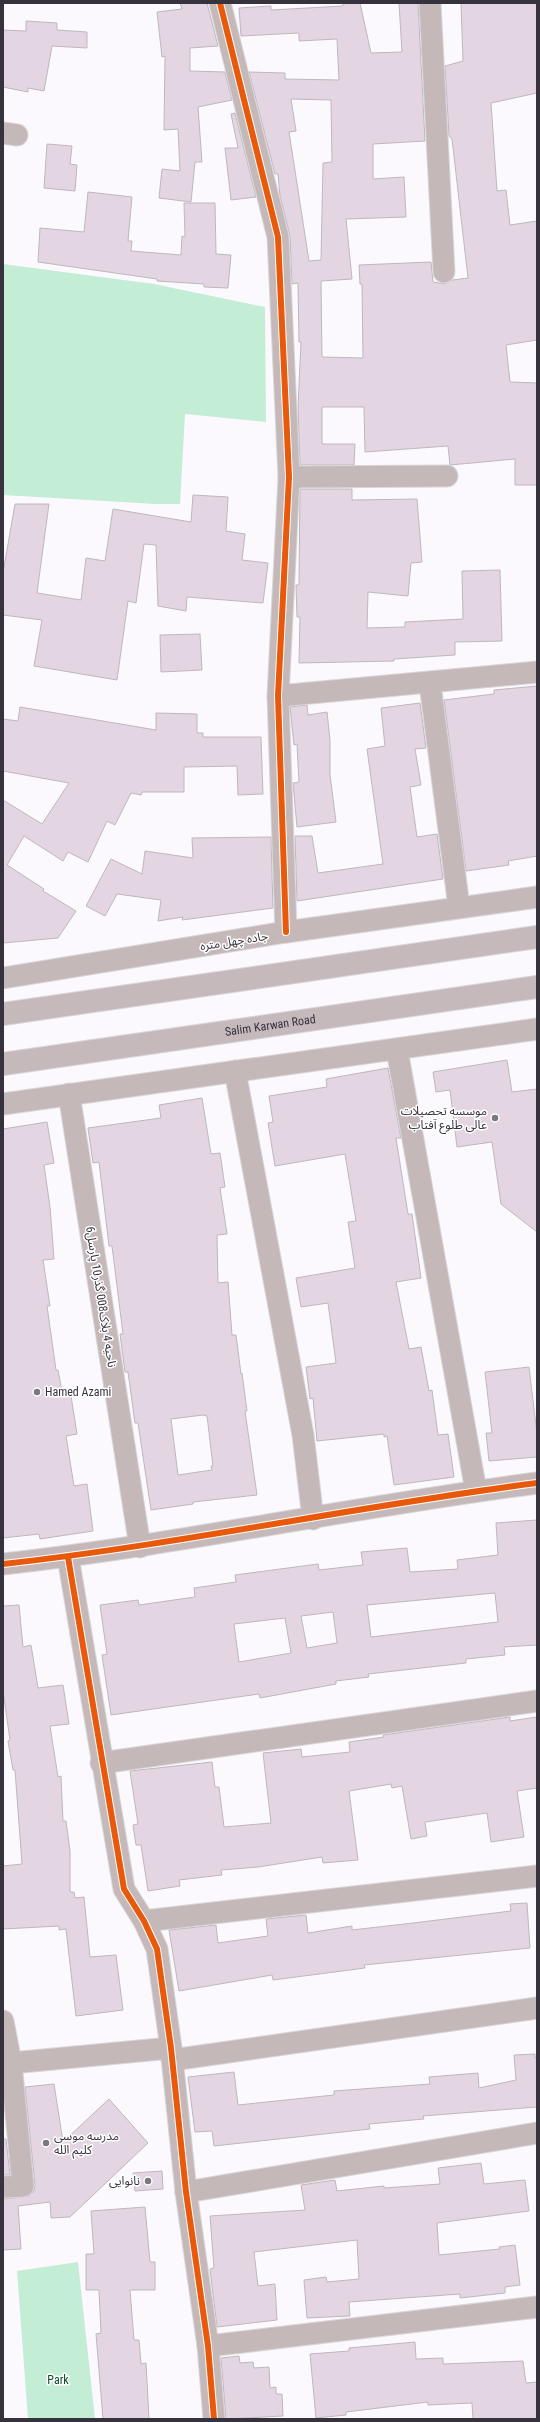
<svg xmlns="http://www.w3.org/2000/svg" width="540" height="2422" viewBox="0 0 540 2422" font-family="'Roboto Condensed','Noto Sans Arabic',sans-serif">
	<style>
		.green { fill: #c4edd6 }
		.building { fill: #e3d5e1; stroke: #beb8be; fill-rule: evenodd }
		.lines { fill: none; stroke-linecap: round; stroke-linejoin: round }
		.minor-casing { stroke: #d8d6da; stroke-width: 23 }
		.major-casing { stroke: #d8d6da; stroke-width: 24 }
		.minor { stroke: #c4b8b9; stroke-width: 21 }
		.major { stroke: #c5b9bc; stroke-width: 22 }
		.cycleway-casing { stroke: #fff; stroke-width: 8 }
		.cycleway { stroke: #e8590c; stroke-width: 6 }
		.poi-dot { fill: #7b7881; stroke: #fff; stroke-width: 1.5 }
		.labels { text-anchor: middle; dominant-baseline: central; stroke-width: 3; stroke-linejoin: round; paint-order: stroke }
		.street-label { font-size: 12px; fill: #36323e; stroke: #fff }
		.poi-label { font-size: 12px; fill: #36323e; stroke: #fff; text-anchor: end }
		.park-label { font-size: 12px; fill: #0c4b2d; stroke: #fff }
	</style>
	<rect width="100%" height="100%" fill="#fbf9fd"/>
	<g class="green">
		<polygon points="3,264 154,284 265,307 266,422 185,414 180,504 156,504 3,495"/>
		<polygon points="78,2262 95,2419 28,2419 17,2271"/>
	</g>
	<g class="building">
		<polygon points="180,3 207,3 218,46 190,48 190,71 225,72 232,100 198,107 202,162 195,162 191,202 159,198 162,169 180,171 178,129 164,130 165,56 162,57 157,12 182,9"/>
		<path d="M343 3H360L371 53 402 52 399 3H418L425 141 373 144V179L404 177 406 217 346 219 352 279 321 281 322 357 363 358 362 284H360L359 265 431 262 433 282 445 284 452 280 468 278 452 139 449 136 445 66 463 61 461 3H537V93L491 103 497 191 506 190 510 225 537 221V340L506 345 510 382 537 383V485H515V459L450 465 448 446 365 452 364 407H322V444H355L354 465H300L298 407 301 342H299L298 283 292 284 290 236 280 196 278 174H275L249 72 285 73V79L339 80 337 39 299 41V33L241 36 239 8 271 6V10L343 6ZM291 99 331 100 332 162 323 163 321 260 309 261 289 132 296 131Z"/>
		<polygon points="26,21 57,23 57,30 87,32 87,48 52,46 44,91 28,88 28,92 3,87 3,30 26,31"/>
		<polygon points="235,113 256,197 231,200 225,148 238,148 231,114"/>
		<polygon points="47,144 72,146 70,164 77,165 75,191 44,188"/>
		<polygon points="88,192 132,197 128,241 132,241 131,251 181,255 182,236 185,237 184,203 215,203 216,254 231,255 228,288 204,287 204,284 157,281 157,279 38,262 40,228 84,232"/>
		<polygon points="300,489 352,489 352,500 417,499 422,562 411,563 408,596 368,592 367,628 405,627 405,622 463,619 462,571 500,570 502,641 455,642 455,655 394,659 394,661 299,663 300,617 297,617 296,585 299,585"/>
		<polygon points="193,495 228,497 226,531 245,534 242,560 268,563 263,603 187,597 186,611 158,606 156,545 144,544 136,603 128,601 117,680 34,666 42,620 3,615 3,573 15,504 49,504 37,593 81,600 86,558 105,561 113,509 191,522"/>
		<polygon points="200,634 202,670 161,672 160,635"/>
		<polygon points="537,686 537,856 508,861 509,865 466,871 444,700 494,694 494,690"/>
		<polygon points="420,703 426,748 415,749 421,785 410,787 417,837 437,834 443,879 297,901 295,836 312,836 318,873 383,864 367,749 385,746 381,708"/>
		<polygon points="307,705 308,715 327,712 330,740 330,775 336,822 297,827 293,783 299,782 297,744 294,745 290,707"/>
		<polygon points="20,707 156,730 156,713 197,714 197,733 203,733 203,737 261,737 263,794 238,795 237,766 184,767 184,792 142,792 141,795 131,793 115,825 107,821 88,862 68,852 63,861 24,836 7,865 44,889 43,891 76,911 58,938 3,943 3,800 42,824 69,783 3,771 3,719 18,721"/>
		<polygon points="271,837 273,908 182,920 183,917 158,921 161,900 117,894 105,916 86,906 111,859 142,874 145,851 193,858 192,838"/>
		<polygon points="507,1060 512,1092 537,1089 537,1232 501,1204 492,1142 457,1147 450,1090 436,1092 433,1072"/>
		<polygon points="388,1068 401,1138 396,1138 408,1214 412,1214 421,1278 396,1282 409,1349 421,1347 429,1391 432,1390 438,1435 448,1434 454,1477 394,1485 387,1436 384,1437 384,1434 317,1441 313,1398 310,1399 306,1367 336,1363 328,1303 301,1307 296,1278 355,1268 348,1222 356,1221 345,1154 275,1166 268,1123 273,1122 269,1096 327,1087 326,1079"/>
		<path d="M202 1098 211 1154 220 1153 225 1187 220 1188 227 1234 217 1235 218 1283 228 1282 232 1335H236L241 1374 242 1373 247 1411H245L257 1495 193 1502V1504L151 1510 138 1423H135L128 1372H125L120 1334H123L112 1246H109L99 1162 93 1163 88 1128 161 1118 159 1105ZM203 1415 207 1416 213 1466H211L212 1470 178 1475 171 1419Z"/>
		<polygon points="47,1122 54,1163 44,1165 50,1207 54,1259 43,1260 50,1306 47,1306 56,1370 58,1370 63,1397 71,1396 77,1434 66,1436 74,1486 87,1484 93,1531 40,1539 39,1534 3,1538 3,1129"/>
		<polygon points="529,1367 537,1434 537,1457 489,1461 486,1433 492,1433 485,1372"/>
		<path d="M537 1520V1645L504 1647 505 1655 466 1659V1663L368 1674 369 1677 336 1681V1684L260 1698 259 1694 111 1715 102 1655 107 1654 100 1605 138 1600 139 1605 195 1597 194 1588 236 1582 235 1575 318 1564 319 1570 363 1565 361 1552 407 1548 410 1572 458 1569 457 1560 498 1555 496 1523ZM495 1593 498 1622 371 1637 367 1605ZM333 1612 337 1643 307 1648 301 1616ZM285 1618 291 1653 239 1662 234 1624Z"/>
		<polygon points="19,1605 23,1647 31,1645 38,1688 63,1685 69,1724 50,1726 58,1777 61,1776 63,1821 66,1821 70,1851 70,1892 74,1892 75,1898 84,1897 90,1957 116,1955 123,2010 76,2016 66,1929 59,1930 59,1926 3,1929 3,1866 22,1864 15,1770 13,1770 8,1741 10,1740 3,1691 3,1606"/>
		<polygon points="510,1717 510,1721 537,1717 537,1788 517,1791 524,1837 491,1842 487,1813 425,1822 427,1836 411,1839 402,1786 392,1788 391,1784 349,1791 358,1860 323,1863 322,1857 258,1867 221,1870 222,1875 179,1880 180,1886 148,1891 141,1845 136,1845 133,1825 138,1824 130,1771 212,1762 215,1787 219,1787 224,1827 271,1823 263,1753 301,1749 302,1757 350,1752 349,1742 384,1737 383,1735"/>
		<polygon points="527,1903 530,1948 364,1965 365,1968 273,1980 272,1975 179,1991 169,1930 216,1925 218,1943 268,1936 266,1919 306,1915 308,1933 352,1926 352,1930 413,1923 511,1911 510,1904"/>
		<polygon points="535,2054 535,2058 537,2058 537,2107 423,2116 424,2119 369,2124 370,2129 214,2146 212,2131 195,2132 188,2077 234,2072 238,2105 334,2095 334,2091 430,2084 429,2077 478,2073 479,2088 516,2080 514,2055"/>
		<polygon points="54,2084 63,2142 109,2099 148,2143 70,2217 51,2218 50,2202 18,2206 21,2249 3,2250 3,2199 29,2196 34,2191 35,2185 25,2087"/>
		<polygon points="3,2139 6,2139 10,2175 3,2175"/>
		<polygon points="481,2163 484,2184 525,2180 529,2211 437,2223 439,2255 500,2249 499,2247 515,2245 520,2285 505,2287 505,2293 460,2298 460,2294 349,2302 350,2316 307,2318 304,2280 326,2277 327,2282 359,2279 357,2240 254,2252 258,2286 275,2284 277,2320 217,2327 210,2269 214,2268 210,2216 305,2210 301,2185 335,2180 337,2191 384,2186 384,2188 440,2184 438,2168"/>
		<polygon points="162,2171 163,2189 135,2191 133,2173"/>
		<polygon points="145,2207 150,2262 155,2262 155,2290 130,2290 134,2340 139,2340 141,2364 146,2363 149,2419 103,2419 96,2334 101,2333 99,2290 86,2290 86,2254 94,2254 91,2211"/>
		<polygon points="415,2342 416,2359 443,2358 443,2364 523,2361 526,2383 537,2382 537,2419 473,2419 472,2403 428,2405 428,2402 346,2412 346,2415 316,2418 310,2354 349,2351 349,2348"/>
		<polygon points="239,2356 240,2363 253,2362 254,2368 269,2367 270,2388 276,2387 276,2394 282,2394 283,2416 226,2419 221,2358"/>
	</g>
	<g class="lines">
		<g class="minor-casing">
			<g id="minor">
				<polyline points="220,3 278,237 289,477 278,696 286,932"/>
				<polyline points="430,3 444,272"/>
				<polyline points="3,133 17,135"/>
				<polyline points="289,477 447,476"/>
				<polyline points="430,684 459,907"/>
				<polyline points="278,696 537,672"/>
				<polyline points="3,978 286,932 537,897"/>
				<polyline points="397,1050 476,1491"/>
				<polyline points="235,1071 303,1435 313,1519"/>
				<polyline points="69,1094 140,1547"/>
				<polyline points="3,1104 537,1029"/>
				<polyline points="68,1557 124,1889 144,1921 157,1949 171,2048 186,2192 208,2346 214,2419"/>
				<path d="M3 1564C182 1544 358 1506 537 1483"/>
				<polyline points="101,1763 537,1701"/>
				<polyline points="144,1921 537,1876"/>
				<polyline points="3,2021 11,2063 23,2186 3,2187"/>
				<polyline points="172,2060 537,2008"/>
				<polyline points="11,2063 171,2048"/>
				<polyline points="186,2192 537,2133"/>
				<polyline points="208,2346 537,2307"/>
			</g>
		</g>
		<g class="major-casing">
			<g id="major">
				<polyline points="3,1014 537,937"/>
				<path id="s1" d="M3 1064 537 987"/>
			</g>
		</g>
		<use href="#minor" class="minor"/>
		<use href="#major" class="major"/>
		<g class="cycleway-casing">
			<g id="cycleway">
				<polyline points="220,3 278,237 289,477 278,696 286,932"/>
				<polyline points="68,1557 124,1889 144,1921 157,1949 171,2048 186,2192 208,2346 214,2419"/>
				<path d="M3 1564C182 1544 358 1506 537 1483"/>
			</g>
		</g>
		<use href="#cycleway" class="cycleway"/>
	</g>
	<g class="poi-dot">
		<circle cx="495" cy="1118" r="4"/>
		<circle cx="37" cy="1392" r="4"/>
		<circle cx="46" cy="2143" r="4"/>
		<circle cx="148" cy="2181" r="4"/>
	</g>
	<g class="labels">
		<g class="street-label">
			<text transform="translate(234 941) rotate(-9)">جاده چهل متره</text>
			<text stroke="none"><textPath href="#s1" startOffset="270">Salim Karwan Road</textPath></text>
			<text transform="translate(101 1297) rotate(81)">ناحیه 4 بلاک008 گذر10 پارسل6</text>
		</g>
		<g class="poi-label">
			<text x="487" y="1111">موسسه تحصیلات<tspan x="487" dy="14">عالی طلوع آفتاب</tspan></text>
			<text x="45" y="1392" text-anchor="start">Hamed Azami</text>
			<text x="54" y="2136" text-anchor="start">مدرسه موسی<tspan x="54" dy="14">کلیم الله</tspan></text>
			<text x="140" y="2181">نانوایی</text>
		</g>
		<g class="park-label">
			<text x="58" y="2380">Park</text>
		</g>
	</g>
	<rect width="540" height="2422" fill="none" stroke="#36323e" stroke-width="8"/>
</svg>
